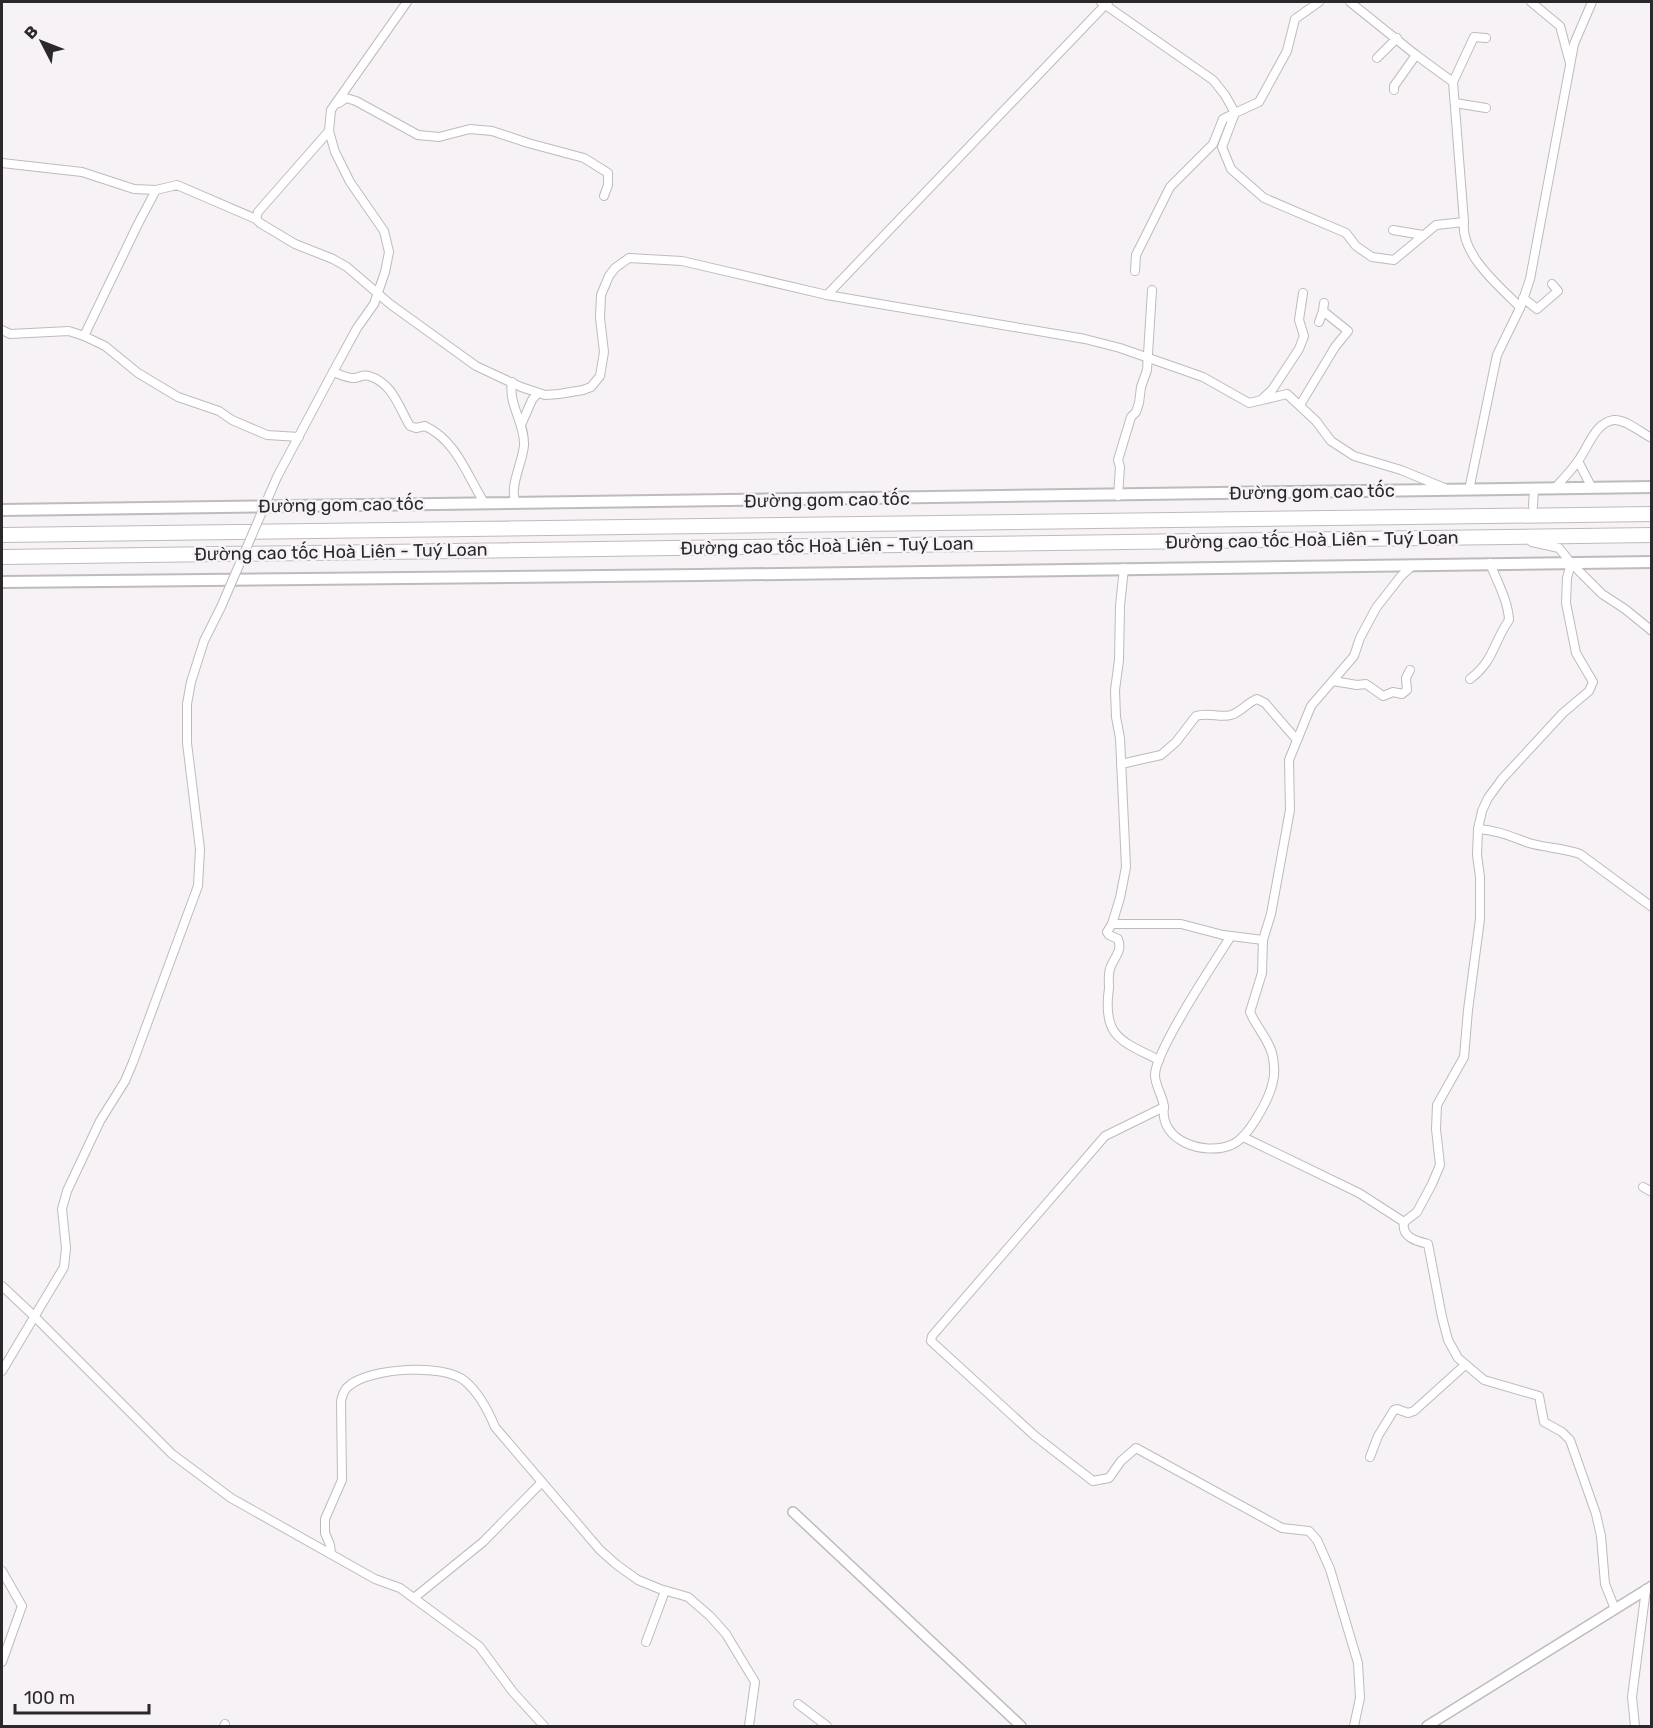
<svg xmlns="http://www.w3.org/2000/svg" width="1653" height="1728" viewBox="0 0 1653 1728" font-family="Rubik,sans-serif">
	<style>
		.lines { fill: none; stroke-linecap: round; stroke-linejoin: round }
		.minor-casing { stroke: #bebbbe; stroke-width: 10 }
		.tertiary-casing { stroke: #bebbbe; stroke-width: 12 }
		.secondary-casing { stroke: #bebbbe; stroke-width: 14 }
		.motorway-casing { stroke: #bebbbe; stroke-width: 16 }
		.minor { stroke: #fff; stroke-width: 8 }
		.tertiary { stroke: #fff; stroke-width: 9 }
		.secondary { stroke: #fff; stroke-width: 10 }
		.motorway { stroke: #fff; stroke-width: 14 }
		.minor-bridge-casing { stroke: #bebbbe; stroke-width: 10; stroke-linecap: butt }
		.minor-bridge { stroke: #fff; stroke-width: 8 }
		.labels { text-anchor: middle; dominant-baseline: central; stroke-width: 5; stroke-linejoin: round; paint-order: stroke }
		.street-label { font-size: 18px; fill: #2a282a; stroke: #f6f2f5 }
	</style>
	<rect width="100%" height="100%" fill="#f6f2f5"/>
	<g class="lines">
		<g class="minor-casing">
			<g id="minor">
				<polyline points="1101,2 1213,80 1225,95 1235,113 1223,119 1213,144 1170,187 1136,255 1135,271"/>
				<polyline points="1319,2 1295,19 1287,51 1259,102 1235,113 1222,147 1231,169 1264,198 1346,233 1356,246 1372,257 1394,260 1436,225 1464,222"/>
				<path d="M1350 2 1416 55 1453 82 1464 222C1460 254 1499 286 1520 307"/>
				<polyline points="1531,2 1560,26 1570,63"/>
				<polyline points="1377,58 1397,38"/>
				<polyline points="1453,82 1474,37 1486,38"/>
				<polyline points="1394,90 1394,86 1416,55"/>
				<polyline points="339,103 346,98 356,101 418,135 439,137 470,129 492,131 528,143 584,158 608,173 608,185 604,196"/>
				<polyline points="1455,103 1486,108"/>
				<polyline points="2,163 82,172 134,189 156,190"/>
				<polyline points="256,219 258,212 329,131"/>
				<polyline points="1393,230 1423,235"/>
				<polyline points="827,295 1108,2"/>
				<polyline points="1523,298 1537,309 1558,291 1552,284"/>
				<polyline points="1319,322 1323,311"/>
				<polyline points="2,330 10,334 69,331 84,336 105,346 138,373 178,397 219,411 232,420 267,435 299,437"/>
				<polyline points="84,336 138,224 156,190 177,185 256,219 260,223 295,244 333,259 347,267 390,304 476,366 521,387 545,395 559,394 583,390 591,387 600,376 604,352 600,318 601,295 609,276 615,268 629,258 682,261 827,295 1085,339 1120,348 1203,377 1249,403 1287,394 1316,421 1331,441 1354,456 1401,470 1447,489"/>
				<path d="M333 372C339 374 349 379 355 378 361 377 363 374 369 376 393 383 399 408 410 426L416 428 425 426C457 441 467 476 485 504"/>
				<path d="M512 382C508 405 525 423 524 445 523 462 507 491 517 503"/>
				<polyline points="1261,400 1272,390 1299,349 1304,336 1299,320 1303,293"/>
				<polyline points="1300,405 1335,347 1348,331 1323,311 1324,303"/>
				<polyline points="521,425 532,400 538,393"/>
				<polyline points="1578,461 1592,488"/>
				<polyline points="277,477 333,372 357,328 374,304 385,272 389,252 384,231 350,182 335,152 329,131 331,110 407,2"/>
				<path d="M1554 489C1562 480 1571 471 1578 461 1588 448 1595 422 1614 420 1626 419 1641 433 1652 438"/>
				<polyline points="1469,490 1497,355 1521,306 1530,279 1574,44 1592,2"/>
				<polyline points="1118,496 1120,467 1118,460 1131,417 1136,412 1139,403 1141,387 1147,370 1152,290"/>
				<polyline points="1533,506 1534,489"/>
				<polyline points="1532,542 1559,548 1571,563 1602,594 1625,609 1652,631"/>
				<path d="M1124 568 1120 606 1119 660 1115 690 1116 717 1120 738 1126 867 1120 898 1112 924 1107 932 1109 935 1118 939C1123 952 1113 958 1110 969 1108 975 1109 982 1109 988 1102 1037 1121 1041 1159 1060"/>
				<path d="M1470 679C1494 661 1493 643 1509 620 1508 600 1497 582 1490 563"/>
				<polyline points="1333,681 1357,685 1366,684 1383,696 1393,692 1402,694 1407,690 1406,678 1410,670"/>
				<path d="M1121 764 1161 755 1176 742 1196 716C1209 712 1220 718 1231 715 1241 712 1248 702 1257 699L1265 703 1297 740"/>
				<path d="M1478 829C1497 830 1512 837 1529 843 1546 848 1564 848 1580 854L1652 907"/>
				<polyline points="1112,924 1181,924 1223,935 1263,940"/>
				<path d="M1231 936C1215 961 1155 1051 1155 1075 1155 1086 1163 1096 1164 1107L1105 1136 932 1336 931 1341 1035 1436 1093 1481 1109 1478 1121 1461 1136 1448 1282 1528 1309 1531 1317 1540 1330 1569 1358 1663 1360 1698 1354 1726"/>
				<path d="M1164 1107C1159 1141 1204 1156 1231 1145 1248 1139 1270 1098 1273 1081 1275 1074 1274 1064 1273 1058 1271 1042 1256 1027 1250 1012L1262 973 1263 940 1271 914 1290 810 1289 760 1311 706 1354 656 1360 638 1376 608 1401 576 1413 565"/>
				<polyline points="1243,1137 1359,1193 1404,1222"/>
				<polyline points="1643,1187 1652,1192"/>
				<polyline points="1404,1222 1417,1212 1432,1184 1440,1165 1436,1129 1437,1105 1464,1057 1468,1010 1480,919 1480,877 1477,855 1478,829 1482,811 1488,798 1502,779 1563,713 1589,691 1593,682 1576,653 1566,603 1567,578 1571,563"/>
				<path d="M1404 1222C1401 1237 1416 1241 1428 1244L1442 1317 1448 1340 1458 1358 1484 1380 1539 1396 1544 1422 1562 1432 1570 1440 1596 1514 1601 1536 1605 1584 1615 1609"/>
				<polyline points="2,1286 34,1316 172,1454 231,1498 375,1579 400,1588 479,1646 513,1692 544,1726"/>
				<polyline points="2,1371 64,1267 66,1248 62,1209 67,1191 100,1121 125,1081 133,1062 198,886 200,849 187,743 187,704 191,682 204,641 221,607"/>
				<polyline points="1370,1457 1378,1436 1394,1410 1397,1409 1408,1413 1414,1411 1465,1365"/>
				<path d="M331 1554 330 1545 325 1533V1519L342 1480 341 1401C343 1394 344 1389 350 1385 372 1368 443 1363 465 1381 479 1393 488 1410 495 1427L600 1550 617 1565 638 1580 660 1589 688 1597 710 1616 726 1634 755 1682 749 1726"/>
				<polyline points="2,1571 22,1606 2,1662"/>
				<polyline points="414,1598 483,1542 542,1482"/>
				<polyline points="646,1642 665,1591"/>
				<polyline points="798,1704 827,1726"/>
				<polyline points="224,1726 225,1724"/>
				<polyline points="1635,1726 1632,1697 1646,1589"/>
			</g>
		</g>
		<g class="tertiary-casing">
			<g id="tertiary">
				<polyline points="793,1512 1021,1726"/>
				<polyline points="1427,1726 1652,1586"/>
			</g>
		</g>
		<g class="secondary-casing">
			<g id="secondary">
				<polyline points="2,510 1652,487"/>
				<polyline points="2,582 699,575 1652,562"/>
			</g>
		</g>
		<g class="motorway-casing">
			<g id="motorway">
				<polyline points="2,535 1652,514"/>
				<polyline points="2,557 1652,535"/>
			</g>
		</g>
		<use href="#minor" class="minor"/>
		<use href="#tertiary" class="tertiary"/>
		<use href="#secondary" class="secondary"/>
		<use href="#motorway" class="motorway"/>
		<g class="minor-bridge-casing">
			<polyline id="minor-bridge" points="221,607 277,477"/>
		</g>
		<use href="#minor-bridge" class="minor-bridge"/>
	</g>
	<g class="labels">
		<g class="street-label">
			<text transform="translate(1312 492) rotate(-1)">Đường gom cao tốc</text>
			<text transform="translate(827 500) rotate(-1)">Đường gom cao tốc</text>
			<text transform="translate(341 505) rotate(-1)">Đường gom cao tốc</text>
			<text transform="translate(1312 540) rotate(-1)">Đường cao tốc Hoà Liên - Tuý Loan</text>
			<text transform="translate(827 546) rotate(-1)">Đường cao tốc Hoà Liên - Tuý Loan</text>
			<text transform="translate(341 552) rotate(-1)">Đường cao tốc Hoà Liên - Tuý Loan</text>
		</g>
	</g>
	<rect width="1653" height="1728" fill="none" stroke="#2a282a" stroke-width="6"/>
	<g transform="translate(42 42) rotate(312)" stroke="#f6f2f5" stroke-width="4.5" paint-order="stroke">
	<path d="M0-4.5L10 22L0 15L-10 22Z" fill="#2a282a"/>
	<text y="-9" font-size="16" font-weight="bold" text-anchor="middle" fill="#2a282a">B</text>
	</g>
	<path d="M15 1704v9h134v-9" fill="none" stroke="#2a282a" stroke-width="3"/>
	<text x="24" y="1704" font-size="18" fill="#2a282a" stroke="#f6f2f5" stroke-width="4.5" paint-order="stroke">100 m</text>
</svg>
